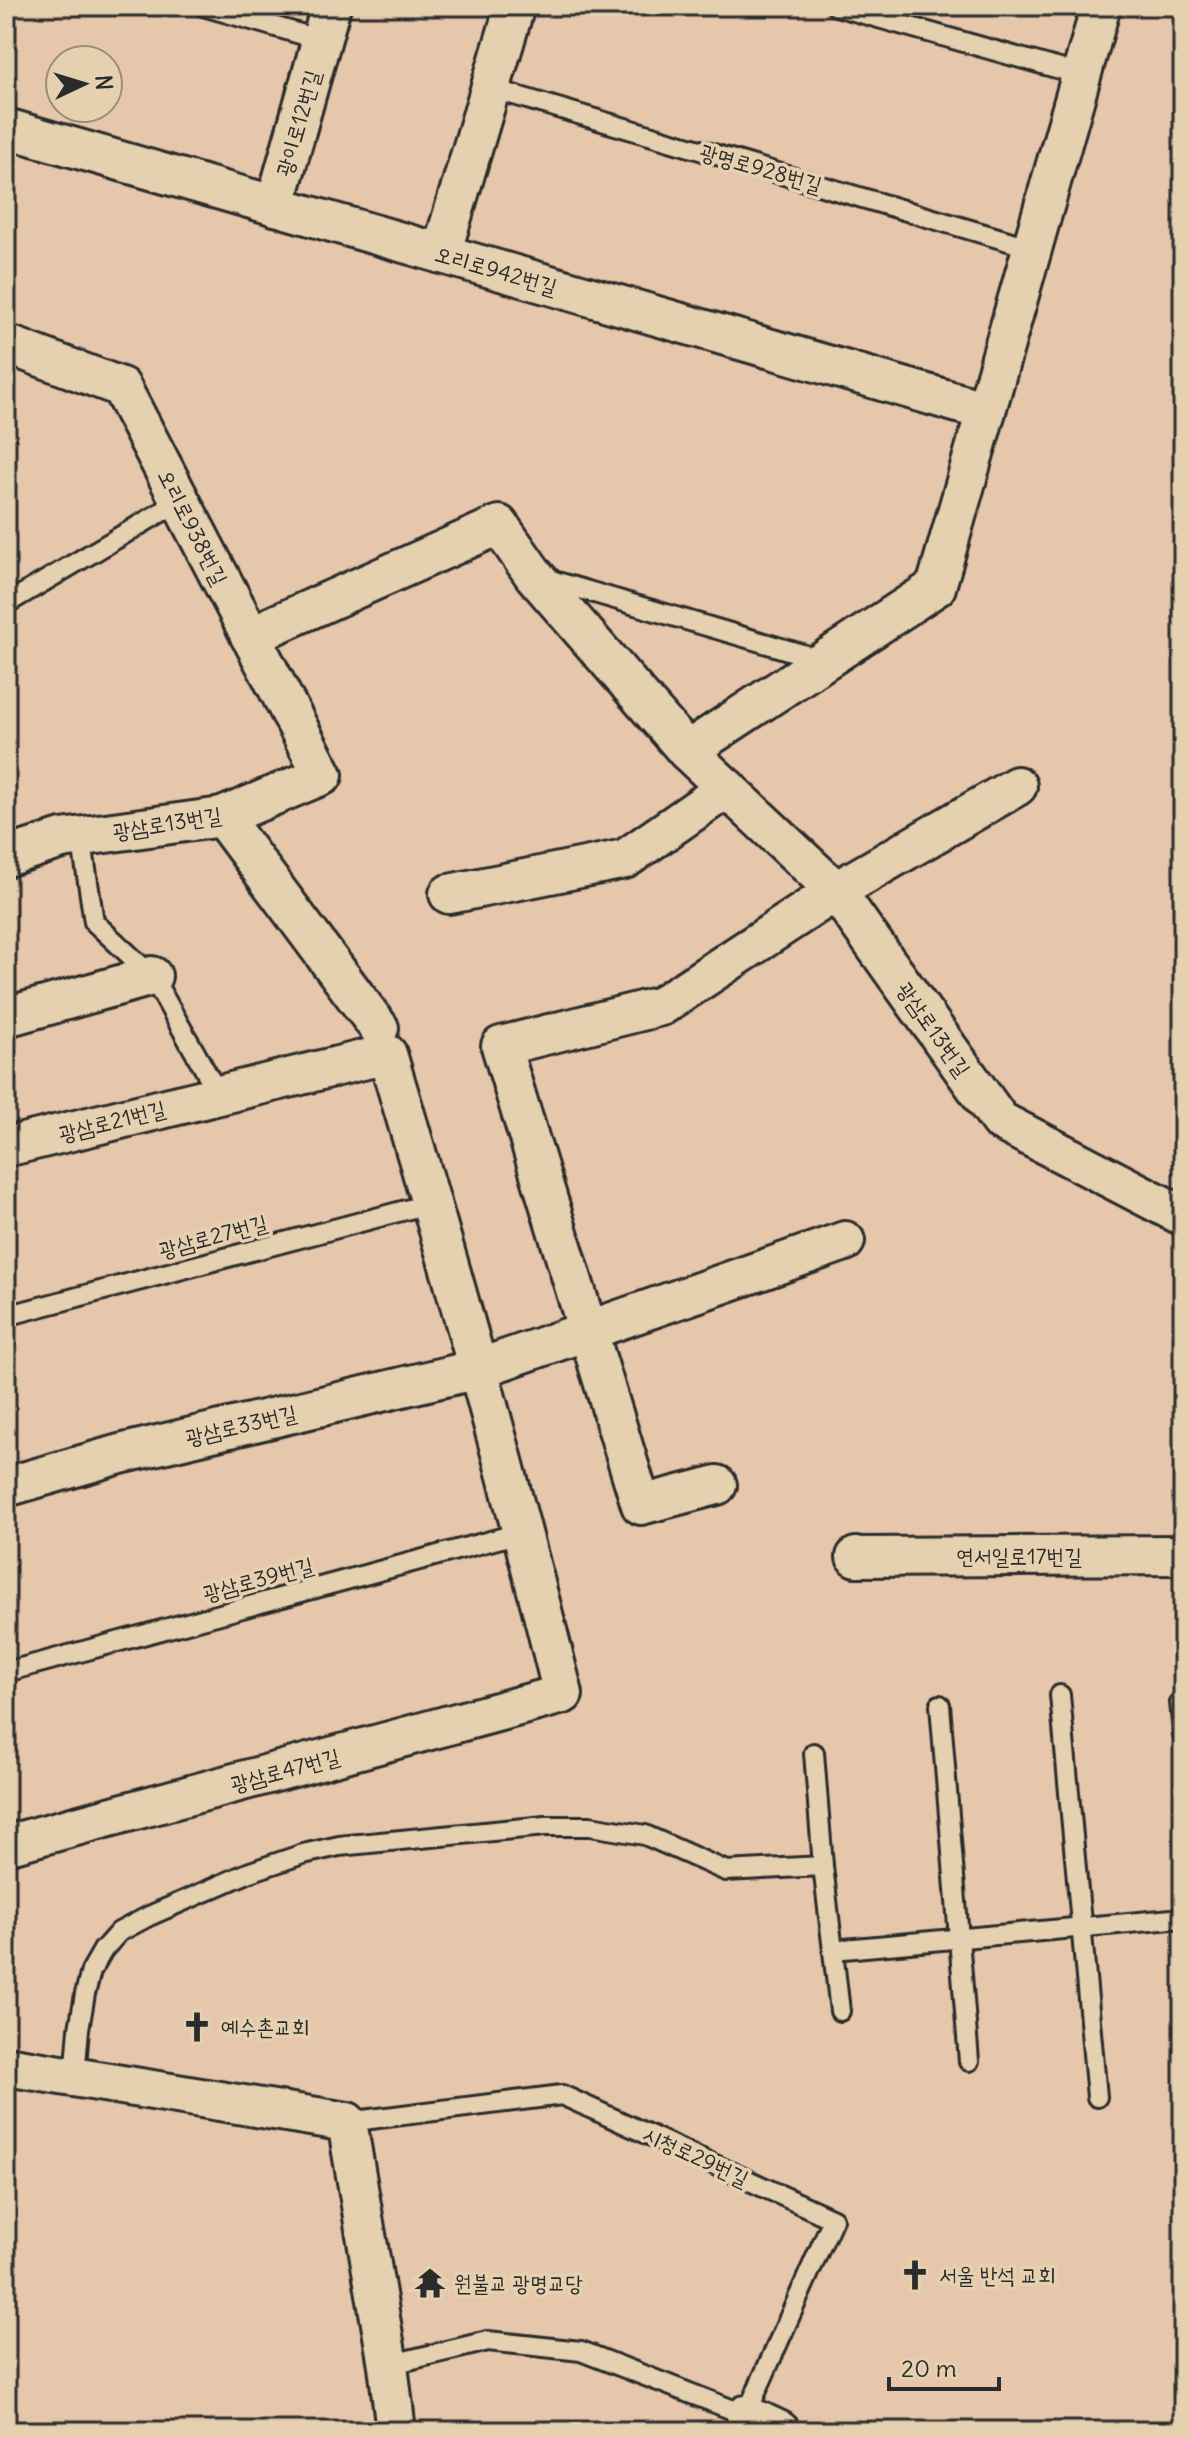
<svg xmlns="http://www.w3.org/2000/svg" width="1189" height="2437" viewBox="0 0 1189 2437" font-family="Delius,'Poor Story',sans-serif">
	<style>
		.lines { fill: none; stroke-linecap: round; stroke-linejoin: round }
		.service-casing { stroke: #2b2b2b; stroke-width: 24 }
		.minor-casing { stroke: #2b2b2b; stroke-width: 44 }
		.service { stroke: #e5d1b0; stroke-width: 18 }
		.minor { stroke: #e5d1b0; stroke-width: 38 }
		.labels { text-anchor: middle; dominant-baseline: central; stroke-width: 7; stroke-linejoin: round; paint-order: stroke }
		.street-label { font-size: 22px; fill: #2b2b2b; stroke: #e5d1b0 }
		.poi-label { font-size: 22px; fill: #2b2b2b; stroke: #e5d1b0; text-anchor: start }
	</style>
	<rect width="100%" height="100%" fill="#e6c7ac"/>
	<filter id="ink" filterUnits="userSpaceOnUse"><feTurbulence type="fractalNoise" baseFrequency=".0125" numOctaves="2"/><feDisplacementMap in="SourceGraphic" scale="16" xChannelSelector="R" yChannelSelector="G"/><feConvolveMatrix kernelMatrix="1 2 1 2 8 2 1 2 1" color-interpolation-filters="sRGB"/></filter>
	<g filter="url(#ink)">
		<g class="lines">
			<g class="service-casing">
				<g id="service">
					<polyline points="203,6 321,40"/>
					<polyline points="836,6 1081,75"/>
					<polyline points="490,88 1032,248"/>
					<polyline points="547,579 822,660"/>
					<polyline points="6,604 180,501"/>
					<polyline points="81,836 94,922 152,976 219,1095"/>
					<polyline points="6,1316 432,1203"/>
					<polyline points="6,1672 523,1532"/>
					<polyline points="1060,1695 1097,2097"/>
					<polyline points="1180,1702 1183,1734"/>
					<polyline points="940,1705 969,2061"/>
					<polyline points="814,1753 823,1866 840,2011"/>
					<polyline points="833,1950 1183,1918"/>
					<polyline points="75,2077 79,2029 85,1994 91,1971 103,1950 119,1932 149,1916 250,1872 303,1854 339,1846 545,1826 590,1826 645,1835 726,1871 823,1866"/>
					<polyline points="347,2122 562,2095 833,2219 746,2415 581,2351 488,2341 388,2365"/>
				</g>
			</g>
			<g class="minor-casing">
				<g id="minor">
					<polyline points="6,128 986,411"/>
					<polyline points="275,206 331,6"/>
					<polyline points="441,254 515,6"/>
					<polyline points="6,344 121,387 323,775 222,817 62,839 6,857"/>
					<polyline points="250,636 499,525 534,575 687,751 836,891 1000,1121 1183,1216"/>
					<polyline points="687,751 936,587 1101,6"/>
					<polyline points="222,817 379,1028"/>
					<polyline points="449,894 625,859 727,788"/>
					<polyline points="6,1017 152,976"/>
					<path d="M6 1147 387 1054C451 1266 510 1479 563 1694L6 1845"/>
					<polyline points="717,1485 641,1505 501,1046 661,1006 836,891 1017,786"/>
					<polyline points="6,1487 120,1454 478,1369 845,1241"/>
					<polyline points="856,1557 1183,1555"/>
					<polyline points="6,2066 347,2122 388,2365 396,2431"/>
					<polyline points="746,2415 780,2431"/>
				</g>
			</g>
			<use href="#service" class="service"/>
			<use href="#minor" class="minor"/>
		</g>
	</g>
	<defs>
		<g id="church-bare" transform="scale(2.4)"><path d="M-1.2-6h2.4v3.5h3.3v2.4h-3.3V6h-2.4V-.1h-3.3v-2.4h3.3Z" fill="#2b2b2b" stroke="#e5d1b0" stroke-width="2.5" paint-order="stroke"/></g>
		<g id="temple-bare" transform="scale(2.4)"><path d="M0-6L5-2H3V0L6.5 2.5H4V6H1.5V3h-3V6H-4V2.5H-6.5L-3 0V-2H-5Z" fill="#2b2b2b" stroke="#e5d1b0" stroke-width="2.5" paint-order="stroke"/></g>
	</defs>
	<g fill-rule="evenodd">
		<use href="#church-bare" x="197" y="2027"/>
		<use href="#church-bare" x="915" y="2275"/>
		<use href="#temple-bare" x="430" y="2283"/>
	</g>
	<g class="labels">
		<g class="street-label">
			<text transform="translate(298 123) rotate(-74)">광이로12번길</text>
			<text transform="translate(761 168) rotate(16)">광명로928번길</text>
			<text transform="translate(496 270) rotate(16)">오리로942번길</text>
			<text transform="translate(193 527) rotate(63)">오리로938번길</text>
			<text transform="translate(167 823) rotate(-9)">광삼로13번길</text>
			<text transform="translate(934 1029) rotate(55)">광삼로13번길</text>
			<text transform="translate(112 1121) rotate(-14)">광삼로21번길</text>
			<text transform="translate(213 1236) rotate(-15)">광삼로27번길</text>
			<text transform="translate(241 1425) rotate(-13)">광삼로33번길</text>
			<text x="1019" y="1556">연서일로17번길</text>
			<text transform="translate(258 1579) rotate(-15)">광삼로39번길</text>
			<text transform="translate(285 1770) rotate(-15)">광삼로47번길</text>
			<text transform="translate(696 2156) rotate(25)">시청로29번길</text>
		</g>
		<g class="poi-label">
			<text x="221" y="2027">예수촌교회</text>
			<text x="939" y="2275">서울 반석 교회</text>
			<text x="454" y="2283">원불교 광명교당</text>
		</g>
	</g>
	<rect width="1189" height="2437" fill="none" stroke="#e5d1b0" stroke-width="32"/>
	<rect x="16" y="16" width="1157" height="2405" fill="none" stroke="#2b2b2b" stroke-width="3" filter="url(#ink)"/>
	<g transform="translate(84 84) rotate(86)"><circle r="38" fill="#e5d1b0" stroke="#9b8f7b" stroke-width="2"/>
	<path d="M0-6L14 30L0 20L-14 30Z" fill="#2b2b2b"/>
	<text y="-12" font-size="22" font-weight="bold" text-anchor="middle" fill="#2b2b2b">N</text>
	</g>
	<path d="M889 2377v12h110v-12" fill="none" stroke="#2b2b2b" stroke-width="4"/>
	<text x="901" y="2377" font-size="24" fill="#2b2b2b" stroke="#e5d1b0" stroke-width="6" paint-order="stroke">20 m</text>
</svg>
